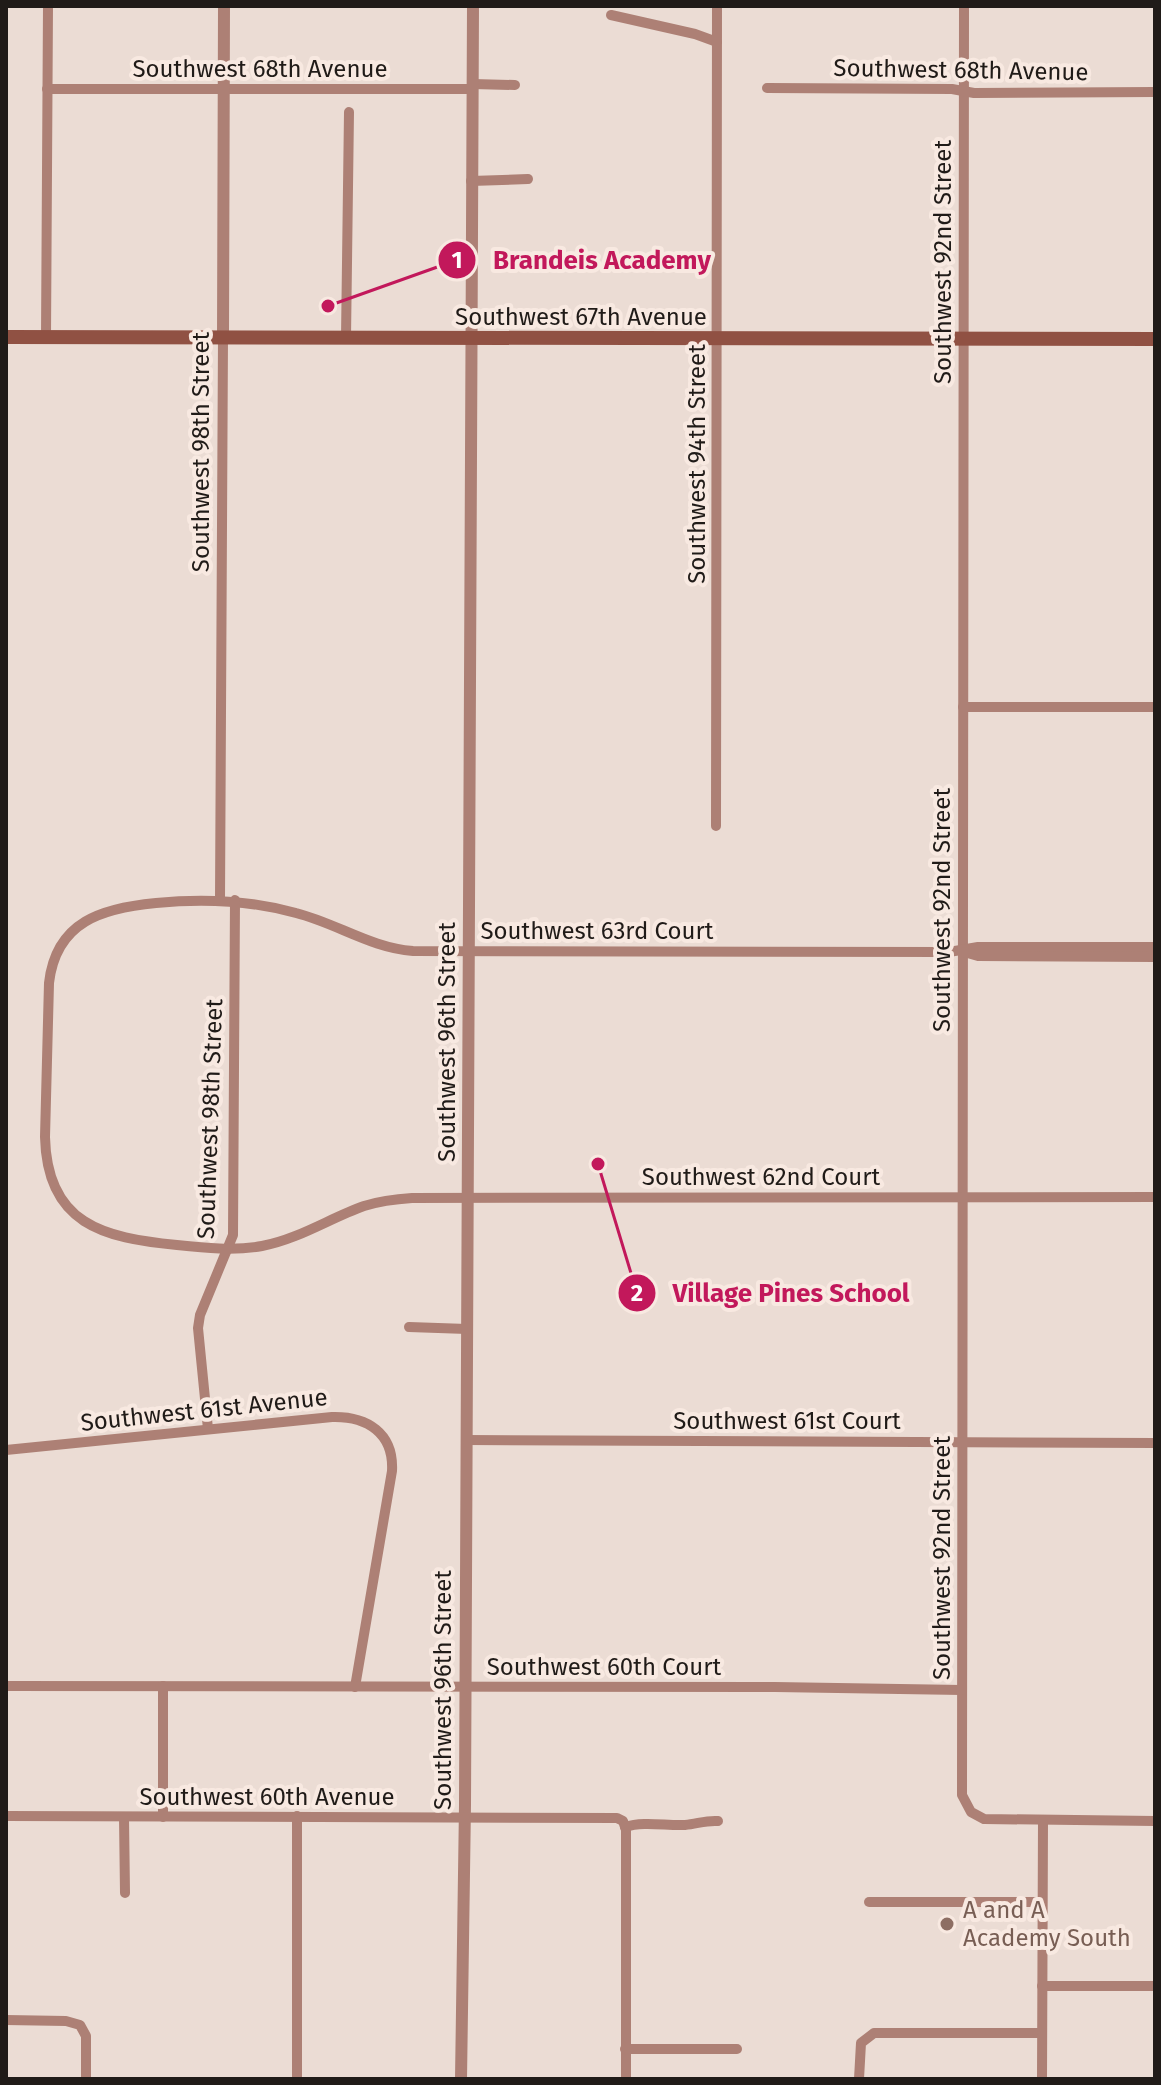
<svg xmlns="http://www.w3.org/2000/svg" width="1161" height="2085" viewBox="0 0 1161 2085" font-family="'Fira Sans',sans-serif">
	<style>
		.lines { fill: none; stroke-linecap: round; stroke-linejoin: round }
		.minor { stroke: #ad8075; stroke-width: 10 }
		.tertiary { stroke: #ad8075; stroke-width: 12 }
		.secondary { stroke: #905143; stroke-width: 14 }
		.education-dot { fill: #8d6e63; stroke: #f8e9e1; stroke-width: 3 }
		.labels { text-anchor: middle; dominant-baseline: central; stroke-width: 8; stroke-linejoin: round; paint-order: stroke }
		.street-label { font-size: 24px; fill: #201b18; stroke: #f8e9e1 }
		.education-label { font-size: 24px; fill: #785e54; stroke: #f8e9e1; text-anchor: start }
		.leader { fill: none; stroke: #c2185b; stroke-width: 3 }
		.callout-dot { fill: #c2185b; stroke: #f8e9e1; stroke-width: 3 }
		.mark-label { font-size: 24px; text-anchor: middle; font-weight: bold; fill: #fff }
		.callout-label { font-size: 26px; text-anchor: middle; font-weight: bold; fill: #c2185b; stroke: #f8e9e1; stroke-width: 8; stroke-linejoin: round; paint-order: stroke }
	</style>
	<rect width="100%" height="100%" fill="#ebdcd4"/>
	<g class="lines">
		<g class="minor">
			<polyline points="964,6 962,1795 971,1812 984,1819 1155,1821"/>
			<polyline points="611,15 695,34 717,42"/>
			<polyline points="473,84 515,85"/>
			<polyline points="767,88 952,89 974,93 1155,92"/>
			<polyline points="47,89 473,89"/>
			<polyline points="471,181 528,179"/>
			<polyline points="46,338 48,6"/>
			<polyline points="346,338 349,112"/>
			<polyline points="963,707 1155,707"/>
			<polyline points="716,826 717,6"/>
			<polyline points="220,899 223,338"/>
			<path d="M1155 947H978L949 952 413 951C371 948 336 923 296 913 249 900 205 898 156 903 103 908 56 921 49 983L45 1137C47 1224 103 1238 177 1245 204 1248 235 1251 262 1246 299 1239 330 1218 364 1206 380 1201 396 1199 412 1198L1155 1197"/>
			<polyline points="964,952 978,956 1155,957"/>
			<polyline points="409,1327 467,1329"/>
			<polyline points="208,1429 198,1328 200,1315 233,1235 235,900"/>
			<polyline points="467,1440 1155,1443"/>
			<path d="M6 1450 332 1417C367 1416 394 1433 392 1471L355 1687"/>
			<polyline points="6,1686 775,1687 962,1690"/>
			<polyline points="6,1816 617,1818 623,1821 626,1830 626,2079"/>
			<polyline points="124,1817 125,1893"/>
			<polyline points="163,1817 163,1686"/>
			<path d="M625 1827C644 1821 666 1826 685 1825 697 1824 706 1820 718 1821"/>
			<polyline points="869,1902 1042,1902"/>
			<polyline points="1042,1986 1155,1986"/>
			<polyline points="6,2020 66,2021 80,2025 86,2036 86,2079"/>
			<polyline points="625,2049 737,2049"/>
			<polyline points="297,2079 297,1816"/>
			<polyline points="859,2079 861,2043 874,2033 1041,2033"/>
			<polyline points="1042,2079 1043,1820"/>
		</g>
		<g class="tertiary">
			<polyline points="223,338 224,6"/>
			<polyline points="461,2079 465,1805 473,6"/>
		</g>
		<polyline class="secondary" points="6,337 1155,339"/>
	</g>
	<circle class="education-dot" cx="947" cy="1924" r="8"/>
	<g class="labels">
		<g class="street-label">
			<text x="260" y="69">Southwest 68th Avenue</text>
			<text transform="translate(961 70) rotate(1)">Southwest 68th Avenue</text>
			<text transform="translate(943 262) rotate(-90)">Southwest 92nd Street</text>
			<text x="581" y="317">Southwest 67th Avenue</text>
			<text transform="translate(201 452) rotate(-90)">Southwest 98th Street</text>
			<text transform="translate(697 464) rotate(-90)">Southwest 94th Street</text>
			<text transform="translate(942 910) rotate(-90)">Southwest 92nd Street</text>
			<text x="597" y="931">Southwest 63rd Court</text>
			<text transform="translate(447 1042) rotate(-90)">Southwest 96th Street</text>
			<text transform="translate(210 1119) rotate(-88)">Southwest 98th Street</text>
			<text x="761" y="1177">Southwest 62nd Court</text>
			<text transform="translate(204 1410) rotate(-6)">Southwest 61st Avenue</text>
			<text x="787" y="1421">Southwest 61st Court</text>
			<text transform="translate(942 1558) rotate(-90)">Southwest 92nd Street</text>
			<text x="604" y="1667">Southwest 60th Court</text>
			<text transform="translate(443 1690) rotate(-90)">Southwest 96th Street</text>
			<text x="267" y="1797">Southwest 60th Avenue</text>
		</g>
		<g class="education-label">
			<text x="963" y="1910">A and A<tspan x="963" dy="28">Academy South</tspan></text>
		</g>
	</g>
	<path class="leader" d="M328 306L457 260M598 1164L637 1293"/>
	<g class="callout-dot">
		<circle cx="328" cy="306" r="8"/>
		<circle cx="598" cy="1164" r="8"/>
		<circle cx="457" cy="260" r="20"/>
		<circle cx="637" cy="1293" r="20"/>
	</g>
	<g class="mark-label">
		<text x="457" y="268">1</text>
		<text x="637" y="1301">2</text>
	</g>
	<g class="callout-label">
		<text x="602" y="269">Brandeis Academy</text>
		<text x="791" y="1302">Village Pines School</text>
	</g>
	<rect width="1161" height="2085" fill="none" stroke="#201b18" stroke-width="16"/>
</svg>
